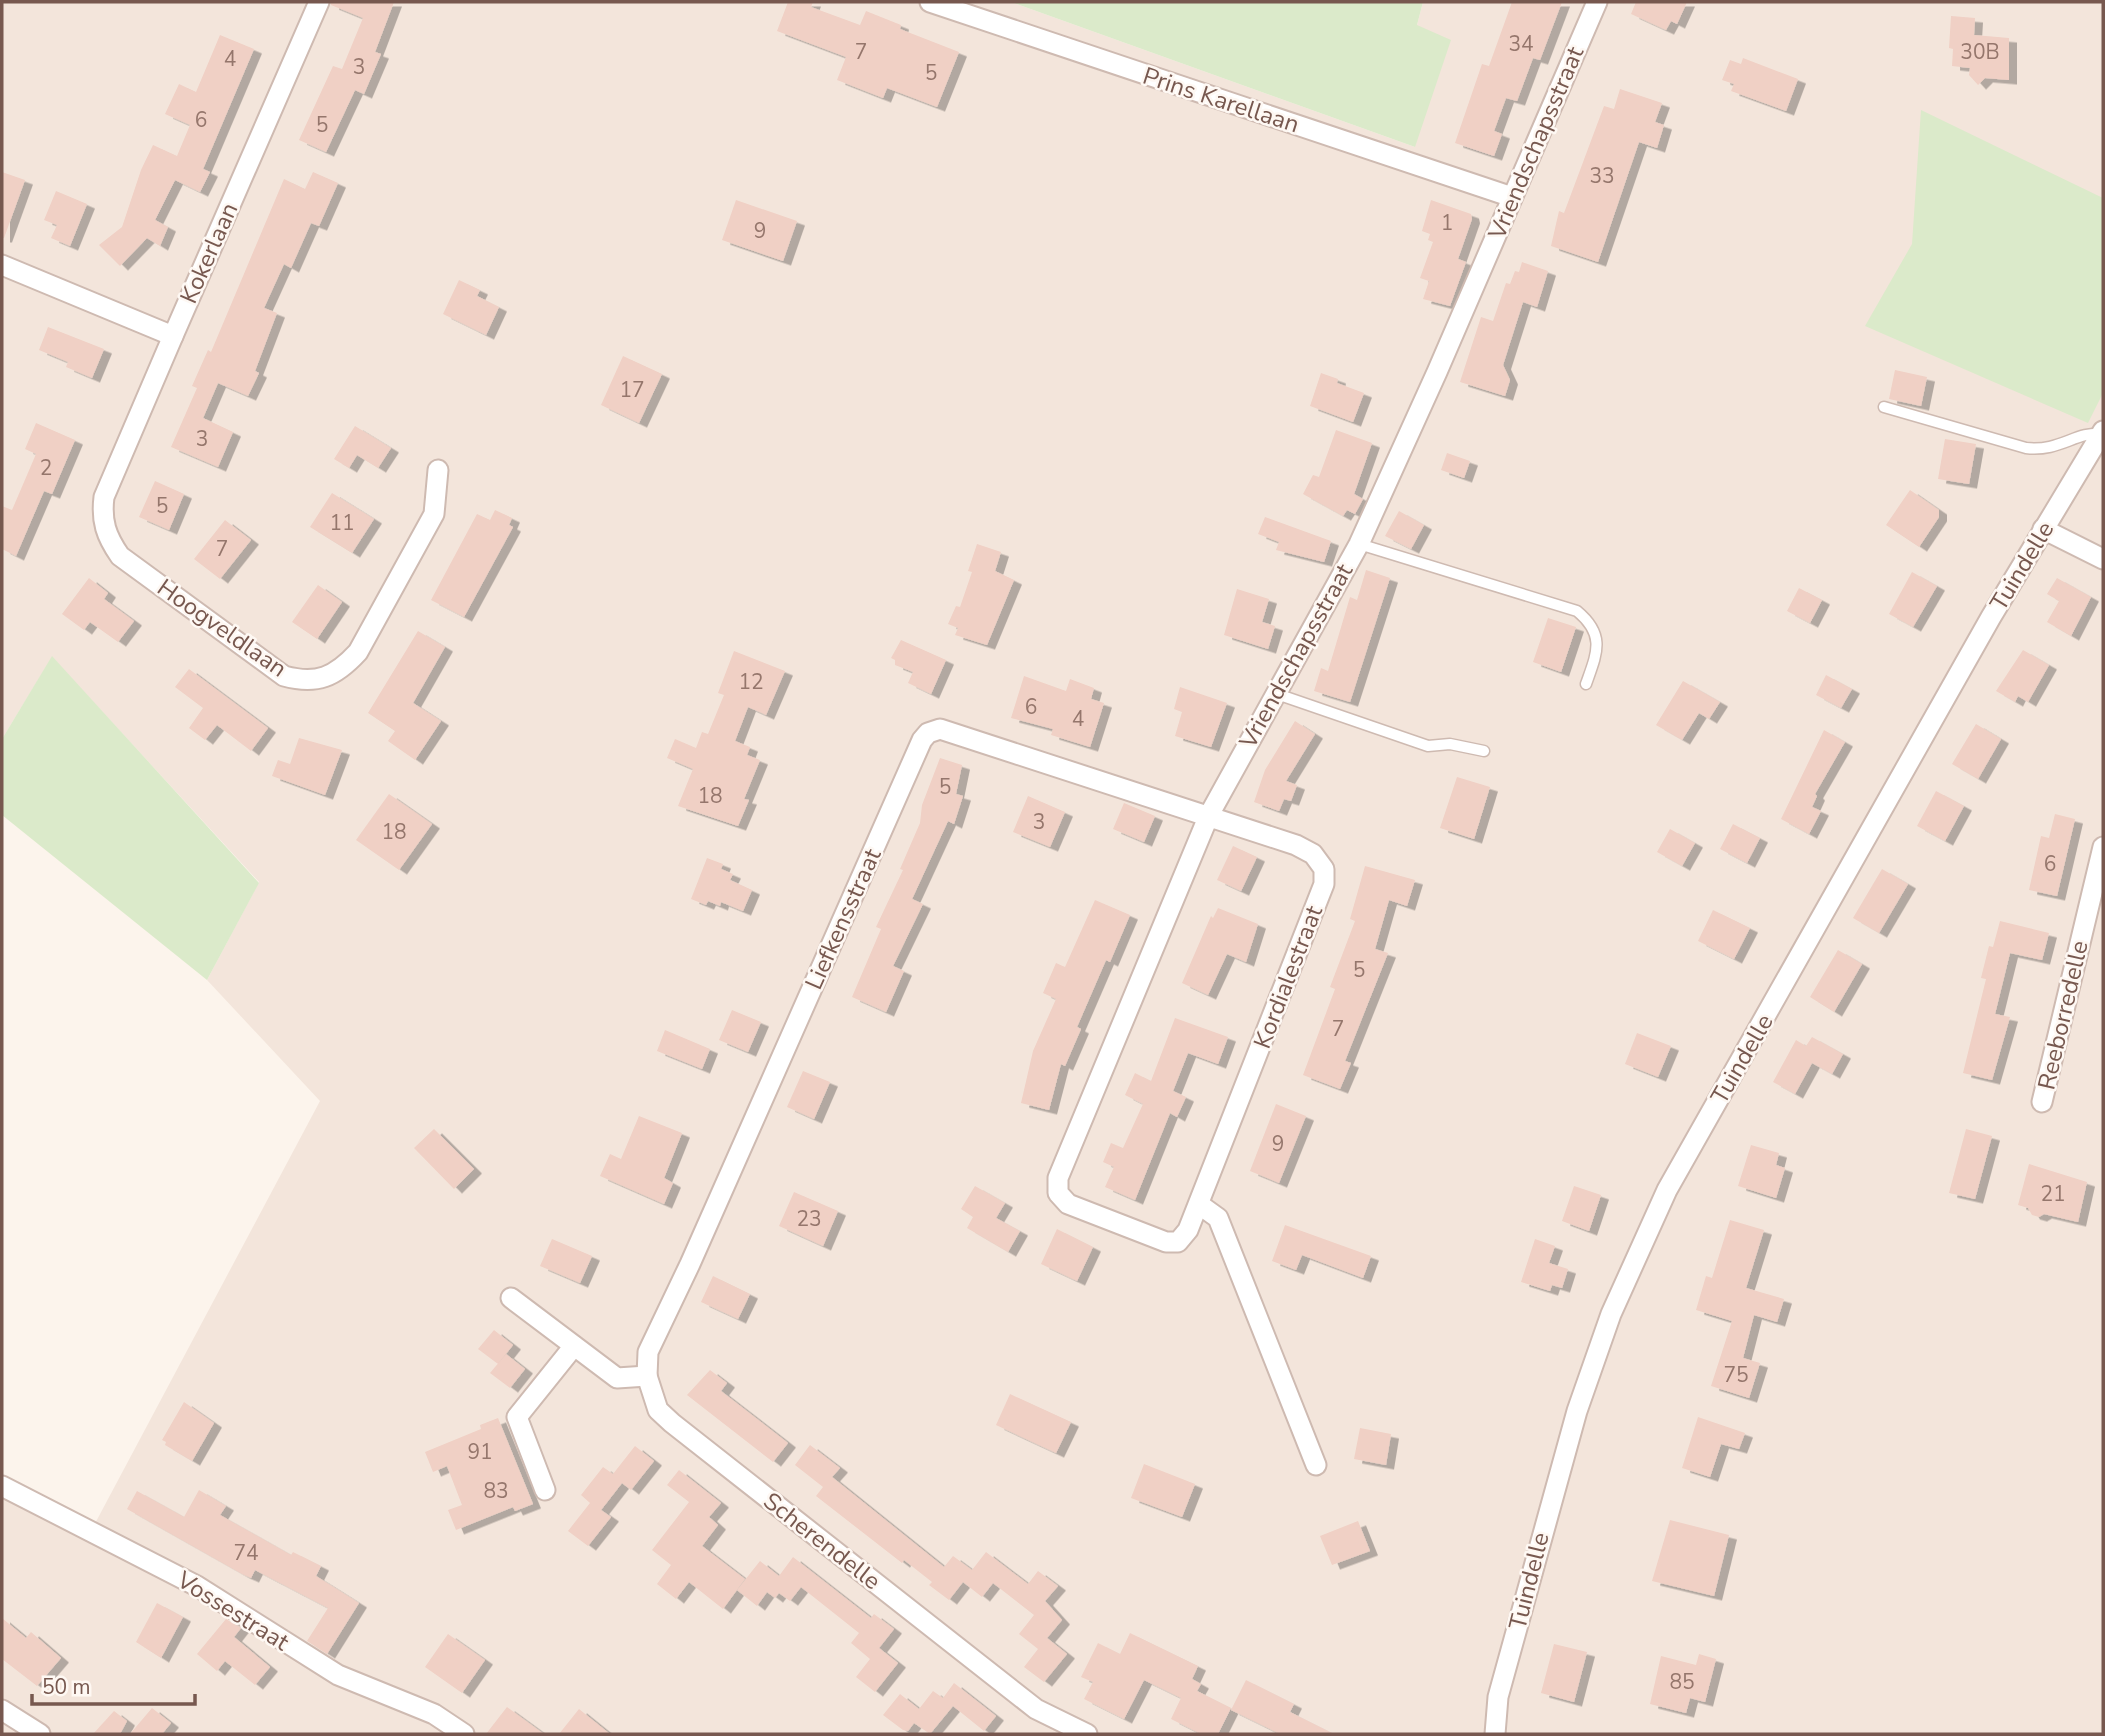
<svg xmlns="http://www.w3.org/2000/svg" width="2105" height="1736" viewBox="0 0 2105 1736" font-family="'Nunito Sans',sans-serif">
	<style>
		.residential { fill: #f3e5db }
		.green { fill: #dbeaca }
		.building { fill: #f0d0c5; filter: url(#shadow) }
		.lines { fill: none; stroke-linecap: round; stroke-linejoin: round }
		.lane-casing { stroke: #cebab1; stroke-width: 13 }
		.street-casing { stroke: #cebab1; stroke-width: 23 }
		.lane { stroke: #fff; stroke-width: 10 }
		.street { stroke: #fff; stroke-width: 19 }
		.labels { text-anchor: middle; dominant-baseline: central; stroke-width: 5; stroke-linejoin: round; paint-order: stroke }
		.number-label { font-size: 21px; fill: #95766c }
		.street-label { font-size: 24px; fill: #77584f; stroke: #fef8f3 }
	</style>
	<defs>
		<filter id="shadow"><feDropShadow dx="8" dy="4.5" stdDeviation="0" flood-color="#0004"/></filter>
	</defs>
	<rect width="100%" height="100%" fill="#fcf4ec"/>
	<polygon class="residential" points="2,2 1011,2 1415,147 1417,25 1423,2 2103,2 2103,1734 2,1734 2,1486 91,1531 320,1101 207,980 259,882 52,657 2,739"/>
	<g class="green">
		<polygon points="1011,2 1423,2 1417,25 1451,40 1415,147"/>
		<polygon points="1921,110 2103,198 2103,393 2088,423 1865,326 1912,244"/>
		<polygon points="52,656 259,883 207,980 2,815 2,739"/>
	</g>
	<g class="building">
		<polygon points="331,2 394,2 375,52 381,54 364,94 355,90 326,152 299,140 333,66 342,69 363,18 331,5"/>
		<polygon points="788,2 813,2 811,7 860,25 866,11 901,25 900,29 959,52 937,107 887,88 883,98 837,80 846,57 777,31"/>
		<polygon points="1512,2 1562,2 1540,60 1533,58 1517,101 1506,98 1494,131 1502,134 1494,156 1455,143 1482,64 1489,66"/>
		<polygon points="1636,2 1687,2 1677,24 1671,21 1666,30 1631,14"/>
		<polygon points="1951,16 1975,18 1974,35 2009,38 2009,80 1985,78 1978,85 1969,75 1970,68 1952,66 1953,49 1949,48"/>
		<polygon points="220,35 254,49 203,169 210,172 200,192 175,180 155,220 168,227 160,246 147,238 120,266 99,245 122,227 141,170 153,145 177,156 190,125 165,114 179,84 196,92"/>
		<polygon points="1743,58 1798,79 1786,111 1731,91 1734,84 1722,80 1730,60 1741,64"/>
		<polygon points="1620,89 1662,103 1655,122 1664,125 1657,148 1639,142 1598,262 1551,246 1559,211 1564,213 1604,106 1614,109"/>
		<polygon points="2,172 25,180 4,238 2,238"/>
		<polygon points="313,172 338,183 319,226 311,223 291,268 284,264 264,308 277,313 255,371 259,373 248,396 218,383 203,418 233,432 218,467 171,447 197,388 192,386 208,350 211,352 284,179 305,189"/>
		<polygon points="56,191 87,204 70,246 51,238 57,225 44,220"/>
		<polygon points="736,200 797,221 783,261 722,240"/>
		<polygon points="1431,200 1471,214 1472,219 1458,259 1466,262 1450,306 1423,299 1429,281 1420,278 1433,242 1428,240 1430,234 1422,231"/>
		<polygon points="1522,262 1548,271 1537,307 1523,302 1503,365 1510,380 1505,396 1460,382 1481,317 1493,321 1506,283 1510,284 1515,271 1519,272"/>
		<polygon points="459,280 480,290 477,296 499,307 486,335 443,314"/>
		<polygon points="48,327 104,349 92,378 66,367 68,362 39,350"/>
		<polygon points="623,356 662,374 639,423 601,405"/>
		<polygon points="1895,370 1927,377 1921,406 1889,399"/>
		<polygon points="1321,373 1338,379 1337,383 1364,393 1353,422 1310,406"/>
		<polygon points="36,423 75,440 52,494 44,491 16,556 2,549 2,506 12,510 36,454 25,449"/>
		<polygon points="355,426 391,448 378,468 357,455 349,468 334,459"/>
		<polygon points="1336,430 1372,443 1354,494 1363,499 1355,514 1347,510 1343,516 1303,494 1313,475 1319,477"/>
		<polygon points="1945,439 1976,444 1969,484 1938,479"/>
		<polygon points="1447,453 1470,461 1464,478 1441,470"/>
		<polygon points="155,481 184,494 169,530 139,517"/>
		<polygon points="1910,490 1939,510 1939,517 1919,547 1886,525"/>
		<polygon points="332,493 374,519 352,553 310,527"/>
		<polygon points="495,510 512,518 509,525 513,527 464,617 431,600 477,514 490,520"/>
		<polygon points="1399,511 1424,525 1411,549 1385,536"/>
		<polygon points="1265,517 1331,541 1324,562 1276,550 1279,542 1258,534"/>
		<polygon points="225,520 251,540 220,579 194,559"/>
		<polygon points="977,544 1001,552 995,571 1014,580 987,645 955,635 958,628 948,624 956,606 960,607 972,572 968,571"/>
		<polygon points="1366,570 1390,578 1350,702 1314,691 1321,668 1328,671 1350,597 1357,600"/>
		<polygon points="1912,572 1937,586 1913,627 1889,614"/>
		<polygon points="89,578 108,593 104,599 134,621 118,642 90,622 84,630 62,614"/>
		<polygon points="2057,578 2091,597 2071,636 2047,622 2059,601 2047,594"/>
		<polygon points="318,585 342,602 317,639 292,622"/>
		<polygon points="1799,588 1822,600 1810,623 1787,611"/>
		<polygon points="1237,589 1269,599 1262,622 1275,626 1268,649 1224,635"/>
		<polygon points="1548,618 1576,627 1561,672 1533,662"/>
		<polygon points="418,631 445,647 413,703 441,721 415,760 388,741 395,731 368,713"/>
		<polygon points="901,640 946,660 931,694 908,683 913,672 895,665 895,660 891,658"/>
		<polygon points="2023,650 2049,665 2028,702 2018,696 2015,702 1996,691"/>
		<polygon points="734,651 785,671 766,715 748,707 735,741 750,747 747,755 760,760 744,799 749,800 738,826 678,806 693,769 667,758 675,739 696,748 702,732 708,734 724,695 718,693"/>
		<polygon points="189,669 268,728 251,751 217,725 205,740 189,728 203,708 175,687"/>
		<polygon points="1826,675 1852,689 1841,708 1816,695"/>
		<polygon points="1024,676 1066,691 1070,679 1094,688 1091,699 1104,703 1090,747 1051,735 1053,729 1011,718"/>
		<polygon points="1683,681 1720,702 1709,719 1699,713 1682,740 1656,725"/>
		<polygon points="1180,687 1227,703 1211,747 1175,736 1182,712 1174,709"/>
		<polygon points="1295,721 1315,734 1286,781 1297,785 1291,801 1284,799 1279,811 1254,802 1265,770"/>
		<polygon points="1976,724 2001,739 1978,779 1952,764"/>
		<polygon points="1824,730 1845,742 1815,794 1817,796 1812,807 1821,811 1809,834 1781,819"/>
		<polygon points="299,738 342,750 325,795 272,776 278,760 290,764"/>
		<polygon points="940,758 962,765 956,794 963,796 954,824 948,821 912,899 923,904 893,966 904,971 886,1012 852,997 881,929 876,927 903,870 900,869 920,823 922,805"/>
		<polygon points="1457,777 1490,787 1474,839 1440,828"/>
		<polygon points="1936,791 1964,806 1945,841 1917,826"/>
		<polygon points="389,794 432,824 399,870 356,840"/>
		<polygon points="1028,796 1065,812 1050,847 1013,832"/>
		<polygon points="1124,803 1155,816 1144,842 1113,829"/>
		<polygon points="2055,814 2075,819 2057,896 2029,890 2041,836 2049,838"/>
		<polygon points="1733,824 1760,838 1747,863 1720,849"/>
		<polygon points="1670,829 1695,843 1682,866 1657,852"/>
		<polygon points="1233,846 1257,857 1241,891 1217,880"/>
		<polygon points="707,858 723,864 721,869 733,874 730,880 752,890 743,911 721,902 720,906 708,901 706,905 691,899"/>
		<polygon points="1365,866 1415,880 1407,906 1389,900 1375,949 1388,953 1345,1061 1351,1063 1340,1089 1303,1075 1335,989 1330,987 1355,921 1350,919"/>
		<polygon points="1882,869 1908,884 1879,933 1853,918"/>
		<polygon points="1095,900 1130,915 1110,962 1106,960 1077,1027 1081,1029 1065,1066 1061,1064 1049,1110 1021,1103 1033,1051 1056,999 1043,993 1056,963 1065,967"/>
		<polygon points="1218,908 1258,924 1246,962 1227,954 1208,995 1182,983 1211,916 1213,918"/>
		<polygon points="1713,910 1750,928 1734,959 1698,941"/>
		<polygon points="2000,921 2049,933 2042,960 2010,953 1995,1014 2010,1017 1992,1080 1963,1073 1986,979 1981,978 1989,946 1993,947"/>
		<polygon points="1838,950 1862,964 1834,1012 1810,997"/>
		<polygon points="732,1010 761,1022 748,1052 719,1040"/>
		<polygon points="1175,1018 1228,1037 1218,1064 1188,1053 1173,1091 1186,1097 1177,1117 1170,1113 1135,1200 1105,1187 1114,1167 1103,1162 1111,1143 1123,1148 1143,1104 1125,1095 1135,1073 1151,1081"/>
		<polygon points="665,1030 710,1049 702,1069 657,1051"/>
		<polygon points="1637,1033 1671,1046 1658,1077 1625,1064"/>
		<polygon points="1812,1037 1843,1054 1832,1074 1812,1063 1795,1094 1773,1082 1796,1040 1806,1046"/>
		<polygon points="803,1071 830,1082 814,1119 787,1107"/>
		<polygon points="1276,1104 1306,1116 1279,1183 1250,1171"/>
		<polygon points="639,1116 682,1133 664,1178 673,1183 664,1204 600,1176 610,1154 621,1159"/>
		<polygon points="434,1129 474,1169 454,1189 414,1148"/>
		<polygon points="1966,1129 1992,1136 1975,1199 1949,1193"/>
		<polygon points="1751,1145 1779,1153 1776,1165 1785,1168 1776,1198 1738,1186"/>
		<polygon points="2029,1164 2087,1182 2078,1222 2044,1214 2039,1217 2032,1215 2028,1208 2018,1205"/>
		<polygon points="975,1186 1005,1203 996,1218 1020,1231 1008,1252 967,1228 973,1217 961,1209"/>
		<polygon points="1574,1186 1601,1195 1589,1231 1562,1221"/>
		<polygon points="794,1192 838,1211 823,1246 779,1226"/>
		<polygon points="1730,1220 1764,1230 1746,1288 1784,1299 1777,1322 1754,1315 1743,1358 1760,1363 1749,1398 1711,1386 1732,1321 1696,1310 1706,1276 1712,1278"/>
		<polygon points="1285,1225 1371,1256 1363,1278 1302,1255 1296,1270 1272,1261"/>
		<polygon points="1057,1229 1093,1247 1077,1281 1041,1264"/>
		<polygon points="552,1239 592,1256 580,1283 540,1266"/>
		<polygon points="1535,1239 1555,1246 1549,1263 1568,1269 1562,1288 1552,1285 1550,1291 1521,1282"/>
		<polygon points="713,1276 750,1294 738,1319 701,1302"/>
		<polygon points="494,1330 513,1345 498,1364 478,1349"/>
		<polygon points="506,1354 525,1369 510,1388 490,1373"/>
		<polygon points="710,1370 727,1383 721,1391 788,1443 773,1462 687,1395"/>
		<polygon points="1010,1394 1071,1422 1056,1453 996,1425"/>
		<polygon points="184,1402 214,1423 192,1461 165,1445 166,1442 162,1440"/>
		<polygon points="1698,1417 1745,1433 1739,1449 1721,1444 1710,1477 1682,1468"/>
		<polygon points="498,1418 533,1504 515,1511 513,1507 456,1530 448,1510 462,1505 447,1466 433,1472 425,1452 481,1429 480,1425"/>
		<polygon points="1360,1428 1391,1434 1386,1465 1354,1459"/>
		<polygon points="810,1445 840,1468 832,1477 944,1567 953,1556 972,1570 986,1552 1028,1584 1038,1571 1058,1586 1045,1601 1062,1620 1047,1638 1067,1654 1044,1682 1024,1667 1038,1649 1019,1634 1034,1615 993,1583 982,1597 963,1582 949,1600 929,1585 932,1582 904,1560 902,1563 816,1496 823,1487 795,1465"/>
		<polygon points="635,1446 654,1461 631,1490 622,1483 601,1510 611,1517 588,1546 568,1531 590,1503 581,1495 603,1467 613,1474"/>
		<polygon points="1144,1464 1195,1484 1182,1517 1131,1498"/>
		<polygon points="679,1470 721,1503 709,1517 718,1525 702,1546 745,1579 723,1609 689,1582 676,1599 657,1584 671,1565 652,1550 689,1502 667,1485"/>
		<polygon points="199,1490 226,1506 220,1515 291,1555 293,1552 321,1566 316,1576 359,1603 327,1654 307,1641 328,1608 255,1570 251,1578 242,1574 127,1509 137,1491 184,1517"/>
		<polygon points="1670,1520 1729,1535 1714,1596 1652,1581"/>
		<polygon points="1358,1521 1370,1551 1332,1565 1320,1536"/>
		<polygon points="793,1557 871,1618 874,1614 894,1629 879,1648 898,1663 875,1692 856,1677 870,1659 851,1643 859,1633 801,1587 790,1601 779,1593 775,1598 767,1592 757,1606 737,1590 760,1561 779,1576"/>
		<polygon points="157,1603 183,1617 161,1658 136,1642"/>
		<polygon points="2,1618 26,1638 31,1632 61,1658 37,1686 2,1659"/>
		<polygon points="226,1619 241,1628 234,1637 270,1667 255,1685 225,1661 217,1671 197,1654"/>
		<polygon points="1130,1633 1198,1666 1192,1679 1201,1684 1197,1691 1231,1708 1218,1734 1201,1734 1171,1719 1181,1698 1144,1680 1124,1719 1084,1699 1093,1682 1081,1677 1098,1643 1120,1654"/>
		<polygon points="448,1634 485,1660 462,1693 425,1667"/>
		<polygon points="1554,1644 1587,1652 1574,1702 1541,1693"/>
		<polygon points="1699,1654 1716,1659 1705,1702 1690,1698 1686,1713 1650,1704 1661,1656 1696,1665"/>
		<polygon points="1246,1680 1294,1704 1290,1712 1334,1734 1280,1734 1231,1710"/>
		<polygon points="954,1683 996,1716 984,1731 953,1706 930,1734 914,1723 908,1731 903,1730 883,1715 900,1694 919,1709 933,1691 943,1698"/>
		<polygon points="507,1707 544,1734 486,1734"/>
		<polygon points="152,1708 171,1723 162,1734 130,1734"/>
		<polygon points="579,1709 610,1734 559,1734"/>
		<polygon points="114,1711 127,1721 120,1734 93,1734"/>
	</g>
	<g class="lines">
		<g class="lane-casing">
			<g id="lane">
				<path d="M1884 407 2026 448C2060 452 2076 431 2102 434"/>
				<path d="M1359 544 1577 611C1606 635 1597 653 1586 684"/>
				<polyline points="1274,693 1428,746 1450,744 1484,751"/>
			</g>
		</g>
		<g class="street-casing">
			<g id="street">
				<polyline points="930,2 1512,197"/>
				<polyline points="2,265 173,336 319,2"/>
				<path d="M173 336 104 497C101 521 106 536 120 556L284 676C317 685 335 677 358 652L434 514 438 470"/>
				<polyline points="2043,529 2103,559"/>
				<polyline points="2042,1102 2103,847"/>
				<polyline points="1200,1205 1218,1218 1316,1465"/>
				<polyline points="511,1298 617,1378 647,1376 658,1410 672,1423 1036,1709 1087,1734"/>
				<polyline points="647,1376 648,1352 690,1264 922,740 928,733 940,729 1296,845 1313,854 1324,869 1324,884 1188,1230 1178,1242 1166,1242 1068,1204 1058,1193 1058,1178 1209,815 1359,544 1437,372 1597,2"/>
				<polyline points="2,1486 197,1586 338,1675 434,1714 464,1734"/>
				<polyline points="545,1490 517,1417 574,1346"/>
				<polyline points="2,1710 40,1734"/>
				<polyline points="1495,1734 1498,1697 1577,1411 1611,1314 1667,1190 1991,617 2103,431"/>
			</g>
		</g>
		<use href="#lane" class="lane"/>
		<use href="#street" class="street"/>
	</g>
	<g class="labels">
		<g class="number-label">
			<text x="1521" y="44">34</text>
			<text x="861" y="52">7</text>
			<text x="1980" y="52">30B</text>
			<text x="230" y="59">4</text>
			<text x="359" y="67">3</text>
			<text x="931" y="73">5</text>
			<text x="201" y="120">6</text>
			<text x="322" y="125">5</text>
			<text x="1602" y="176">33</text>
			<text x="1447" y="223">1</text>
			<text x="760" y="231">9</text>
			<text x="632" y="390">17</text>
			<text x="202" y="439">3</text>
			<text x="46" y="468">2</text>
			<text x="162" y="506">5</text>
			<text x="342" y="523">11</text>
			<text x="222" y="549">7</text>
			<text x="751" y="682">12</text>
			<text x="1031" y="707">6</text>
			<text x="1078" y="719">4</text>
			<text x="945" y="787">5</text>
			<text x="710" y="796">18</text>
			<text x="1039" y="822">3</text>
			<text x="394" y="832">18</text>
			<text x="2050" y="864">6</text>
			<text x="1359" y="970">5</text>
			<text x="1338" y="1029">7</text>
			<text x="1278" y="1144">9</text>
			<text x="2053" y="1194">21</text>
			<text x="809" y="1219">23</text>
			<text x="1736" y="1375">75</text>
			<text x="480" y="1452">91</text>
			<text x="496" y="1491">83</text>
			<text x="246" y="1553">74</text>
			<text x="1682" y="1682">85</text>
		</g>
		<g class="street-label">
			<text transform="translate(1221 100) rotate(18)">Prins Karellaan</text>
			<text transform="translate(1536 143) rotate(-67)">Vriendschapsstraat</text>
			<text transform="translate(209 253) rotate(-66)">Kokerlaan</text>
			<text transform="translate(2022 566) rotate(-59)">Tuindelle</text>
			<text transform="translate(222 628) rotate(35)">Hoogveldlaan</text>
			<text transform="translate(1296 656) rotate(-61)">Vriendschapsstraat</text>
			<text transform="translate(843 919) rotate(-66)">Liefkensstraat</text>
			<text transform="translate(1288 977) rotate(-69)">Kordialestraat</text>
			<text transform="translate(2063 1015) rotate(-77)">Reeborredelle</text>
			<text transform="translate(1742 1059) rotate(-60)">Tuindelle</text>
			<text transform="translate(822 1541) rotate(38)">Scherendelle</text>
			<text transform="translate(1529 1581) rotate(-76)">Tuindelle</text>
			<text transform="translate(233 1611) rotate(32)">Vossestraat</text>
		</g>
	</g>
	<rect width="2105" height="1736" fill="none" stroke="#77584f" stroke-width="7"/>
	<path d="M32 1694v10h163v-10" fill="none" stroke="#77584f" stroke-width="3.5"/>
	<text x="42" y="1694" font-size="21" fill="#77584f" stroke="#fef8f3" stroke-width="5" paint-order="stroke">50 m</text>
</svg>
